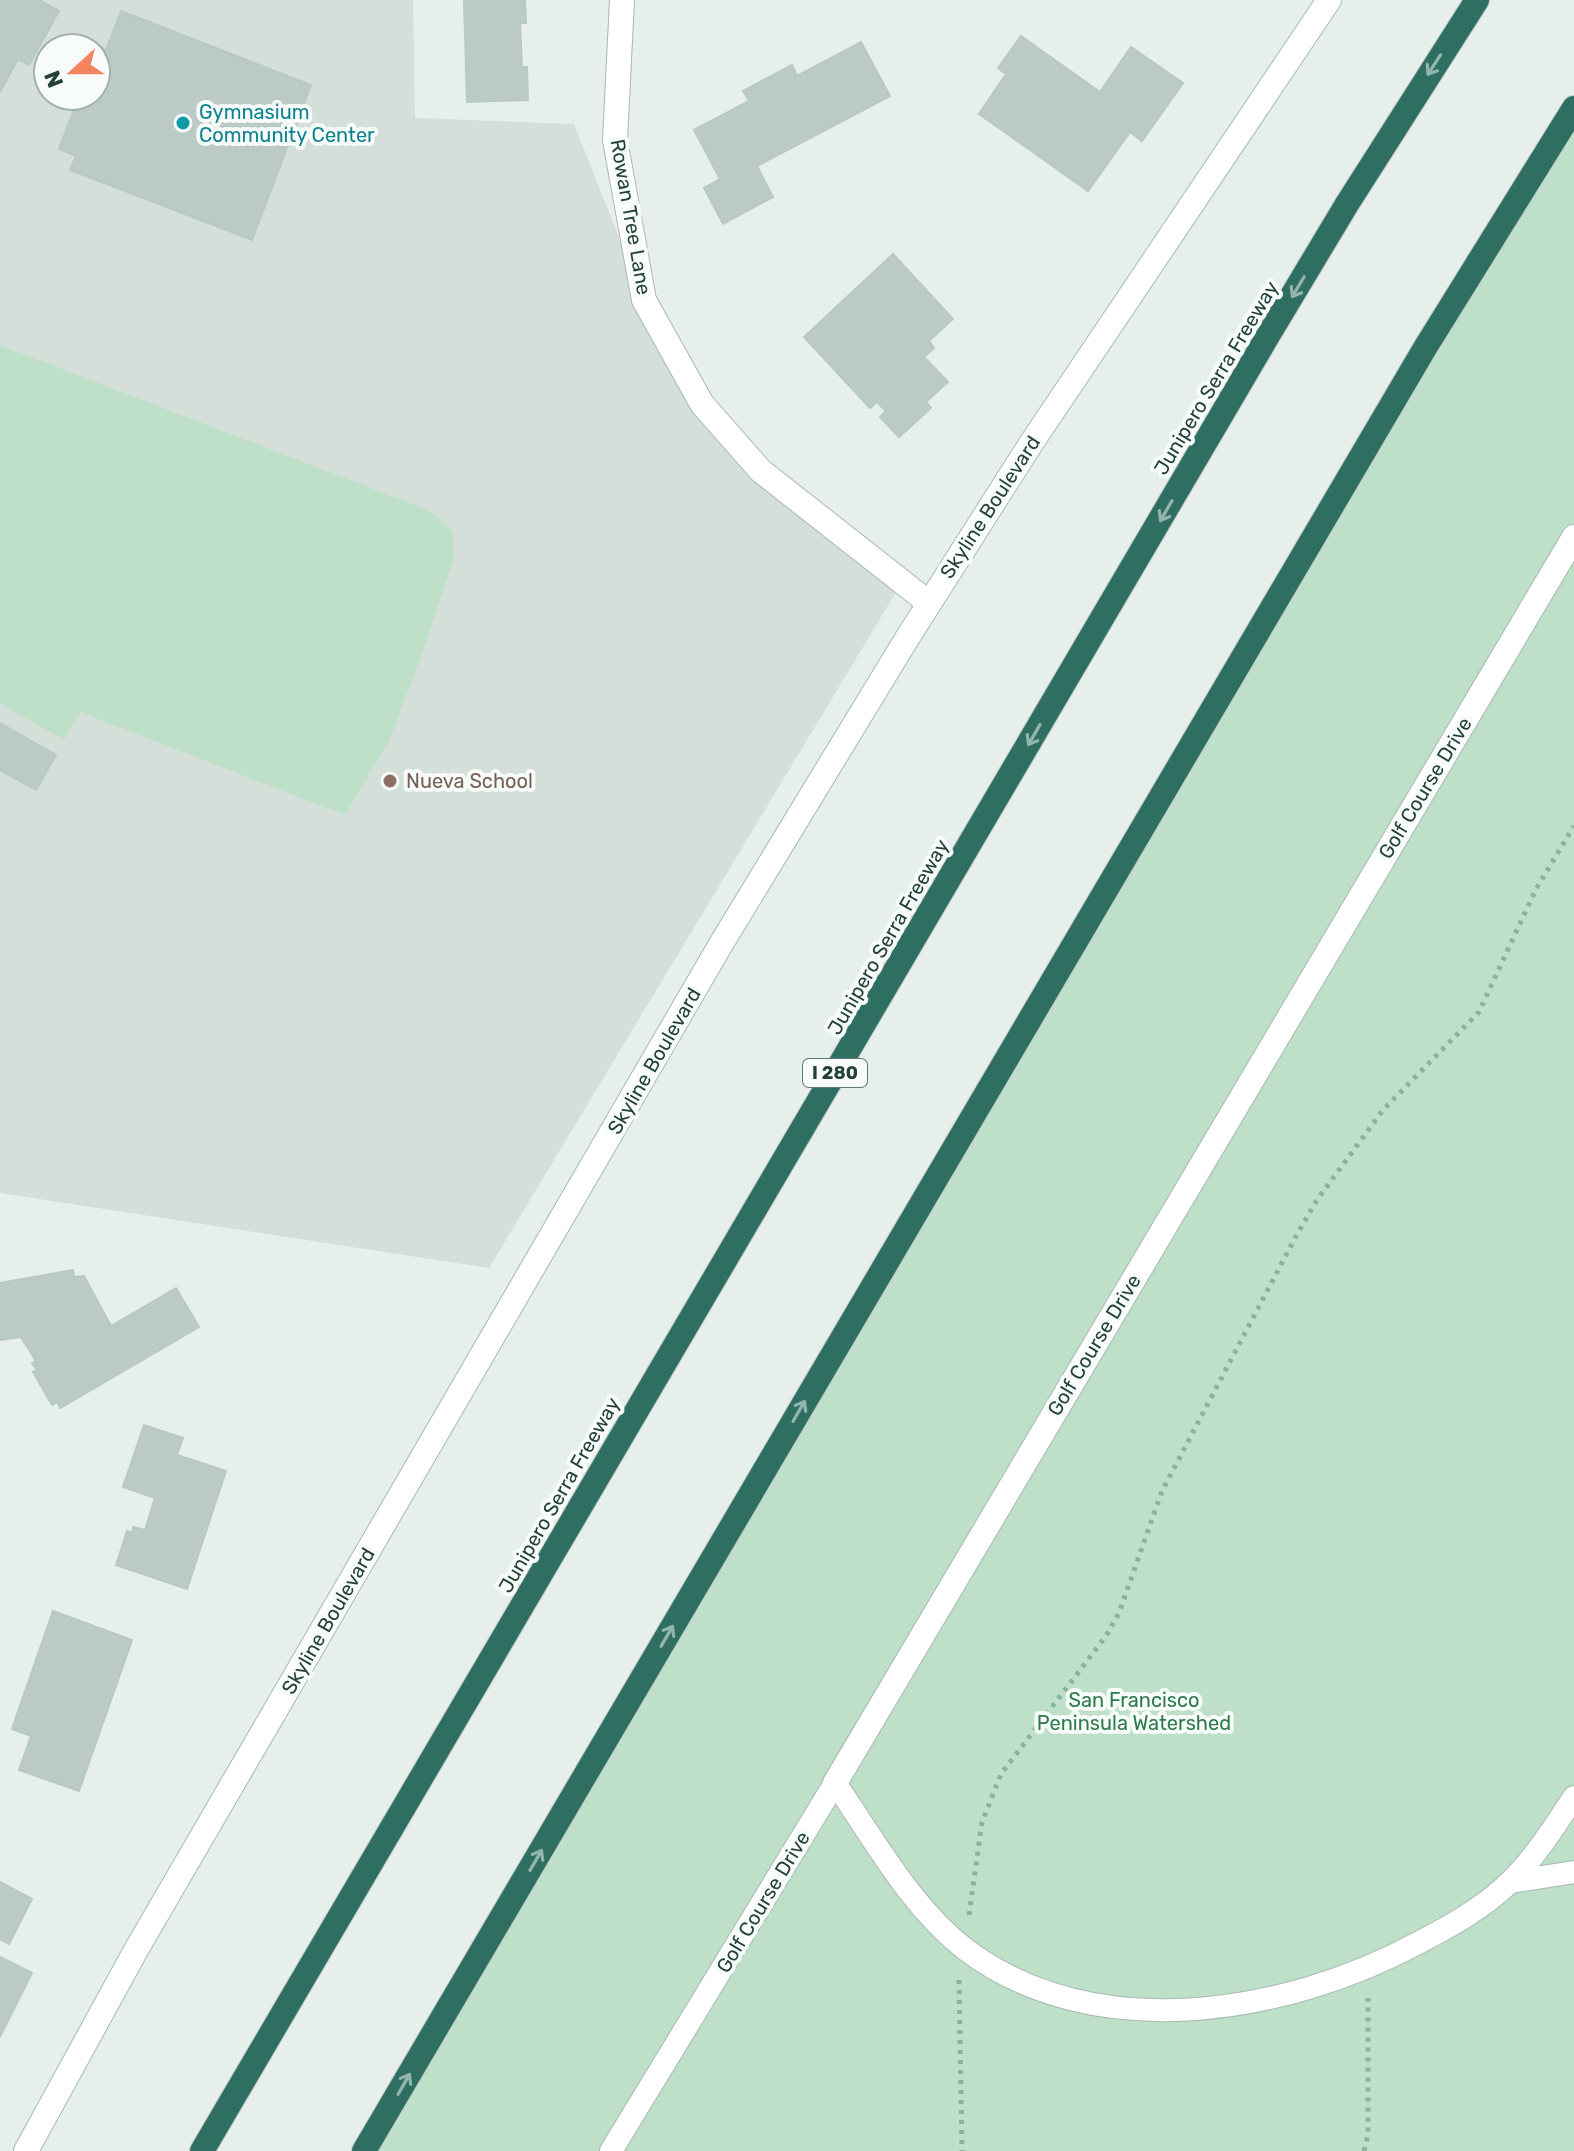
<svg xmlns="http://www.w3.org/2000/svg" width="1574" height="2151" viewBox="0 0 1574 2151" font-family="Rubik,sans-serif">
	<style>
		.built { fill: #d4dfda; fill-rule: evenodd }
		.green { fill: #bfe0c8 }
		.building { fill: #bbcac4; stroke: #b8c9c2; stroke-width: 2 }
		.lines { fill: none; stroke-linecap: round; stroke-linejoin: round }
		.lane-casing { stroke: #a8b8b2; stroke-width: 24 }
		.street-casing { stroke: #a8b8b2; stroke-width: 26 }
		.secondary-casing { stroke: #a4bbb3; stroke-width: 26 }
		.highway-casing { stroke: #c2cac8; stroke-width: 26 }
		.path { stroke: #86b3a5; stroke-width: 5; stroke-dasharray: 4 6; stroke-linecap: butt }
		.lane { stroke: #fff; stroke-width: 22 }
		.street { stroke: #fff; stroke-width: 24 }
		.secondary { stroke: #fff; stroke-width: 24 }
		.highway { stroke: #2f6f62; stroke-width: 24 }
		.oneway { stroke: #93b5ae }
		.culture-dot { fill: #0f9aa8; stroke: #f7fbf9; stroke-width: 3 }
		.education-dot { fill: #8d6e63; stroke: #f7fbf9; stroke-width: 3 }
		.labels { text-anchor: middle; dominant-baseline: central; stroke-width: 8; stroke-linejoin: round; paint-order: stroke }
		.shield { fill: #f7fbf9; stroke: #637a73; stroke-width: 2 }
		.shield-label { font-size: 18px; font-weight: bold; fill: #24423a }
		.culture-label { font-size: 20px; fill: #0d838f; stroke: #f7fbf9; text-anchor: start }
		.street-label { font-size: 20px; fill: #24423a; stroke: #f7fbf9 }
		.education-label { font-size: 20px; fill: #785e54; stroke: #f7fbf9; text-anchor: start }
		.park-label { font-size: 20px; fill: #2d7a4b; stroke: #f7fbf9 }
	</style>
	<rect width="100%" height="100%" fill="#e6efeb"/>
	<path class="built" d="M0 0H413L415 118 574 124 644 300 702 404 901 584 489 1268 0 1193ZM48 48H96V96H48Z"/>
	<g class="green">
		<polygon points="1574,108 1574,2151 364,2151"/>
		<polygon points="0,345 428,510 453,531 454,558 422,654 389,741 345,815 80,712 64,740 0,704"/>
	</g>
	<g class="building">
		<polygon points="0,0 39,0 59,11 29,65 18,59 0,92"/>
		<polygon points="464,0 525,0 526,23 520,23 522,67 527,67 528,100 467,102"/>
		<polygon points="121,11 311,85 252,240 70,170 76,156 59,149 79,96 96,96 96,51 98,46 106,50"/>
		<polygon points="1021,36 1100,92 1131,47 1183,83 1142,141 1130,132 1088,191 979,114 1006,74 998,68"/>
		<polygon points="861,42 890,96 757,166 773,197 723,224 704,188 720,179 694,130 749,101 743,91 792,65 797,76"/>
		<polygon points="893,254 953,319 929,341 934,348 924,357 948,382 926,402 931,408 899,437 880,417 886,411 877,402 870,408 804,337"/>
		<polygon points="0,723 56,755 36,790 0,770"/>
		<polygon points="73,1270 74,1277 84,1276 111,1326 176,1288 199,1327 60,1408 57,1402 52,1405 33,1372 37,1370 32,1363 36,1361 21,1337 0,1340 0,1283"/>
		<polygon points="144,1425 183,1438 177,1455 226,1471 187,1589 116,1565 127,1531 132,1533 133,1527 145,1530 155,1498 123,1487"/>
		<polygon points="53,1611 132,1640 79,1791 19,1770 31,1736 12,1729"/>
		<polygon points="0,1882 32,1899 9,1944 0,1939"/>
		<polygon points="0,1957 32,1973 0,2037"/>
	</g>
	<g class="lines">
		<g class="lane-casing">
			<g id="lane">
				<polyline points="1510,1882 1574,1872"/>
				<path d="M611 2151 835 1783C874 1839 910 1906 965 1949 1094 2047 1286 2014 1418 1943 1449 1927 1483 1908 1509 1883 1534 1859 1555 1826 1574 1797"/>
			</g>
		</g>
		<g class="street-casing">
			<g id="street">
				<polyline points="622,0 615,140 644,300 702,404 761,471 929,603"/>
				<polyline points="835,1783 1574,537"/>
			</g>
		</g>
		<g class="secondary-casing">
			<polyline id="secondary" points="26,2151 136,1950 721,944 906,640 1030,445 1329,0"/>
		</g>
		<g class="highway-casing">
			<g id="highway">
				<polyline points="202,2151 1266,339 1347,204 1477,0"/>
				<polyline points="364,2151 1425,348 1574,108"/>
			</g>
		</g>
		<g class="path">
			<polyline points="969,1915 982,1822 1001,1774 1106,1636 1119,1613 1162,1491 1296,1236 1317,1200 1383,1110 1479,1012 1536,889 1574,826"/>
			<polyline points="959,1980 962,2151"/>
			<polyline points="1364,2151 1368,2135 1368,1998"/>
		</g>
		<use href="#lane" class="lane"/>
		<use href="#street" class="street"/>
		<use href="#secondary" class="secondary"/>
		<use href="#highway" class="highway"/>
	</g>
	<defs><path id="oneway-shaft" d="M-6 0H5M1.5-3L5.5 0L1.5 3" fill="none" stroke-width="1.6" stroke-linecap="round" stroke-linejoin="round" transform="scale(2)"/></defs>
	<g class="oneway">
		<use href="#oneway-shaft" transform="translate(1434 65) rotate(123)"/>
		<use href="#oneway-shaft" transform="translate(1298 287) rotate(121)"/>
		<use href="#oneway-shaft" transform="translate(1166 511) rotate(120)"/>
		<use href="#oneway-shaft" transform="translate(1034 735) rotate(120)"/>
		<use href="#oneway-shaft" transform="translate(799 1411) rotate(-60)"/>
		<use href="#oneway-shaft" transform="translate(667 1636) rotate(-60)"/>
		<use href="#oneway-shaft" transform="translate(536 1860) rotate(-60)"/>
		<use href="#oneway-shaft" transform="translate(404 2084) rotate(-60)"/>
	</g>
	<circle class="culture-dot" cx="183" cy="123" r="8"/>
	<circle class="education-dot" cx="390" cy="781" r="8"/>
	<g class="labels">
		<rect class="shield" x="803" y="1059" width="64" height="28" rx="6"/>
		<g class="shield-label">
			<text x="835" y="1073">I 280</text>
		</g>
		<g class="culture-label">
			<text x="199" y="112">Gymnasium<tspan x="199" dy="23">Community Center</tspan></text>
		</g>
		<g class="street-label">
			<text transform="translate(631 217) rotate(80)">Rowan Tree Lane</text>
			<text transform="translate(1216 378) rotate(-59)">Junipero Serra Freeway</text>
			<text transform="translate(990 507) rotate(-57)">Skyline Boulevard</text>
			<text transform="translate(1425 788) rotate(-59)">Golf Course Drive</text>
			<text transform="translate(888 937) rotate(-60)">Junipero Serra Freeway</text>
			<text transform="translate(654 1061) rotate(-60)">Skyline Boulevard</text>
			<text transform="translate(1094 1345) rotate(-59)">Golf Course Drive</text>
			<text transform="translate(559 1495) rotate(-60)">Junipero Serra Freeway</text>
			<text transform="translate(328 1621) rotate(-60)">Skyline Boulevard</text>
			<text transform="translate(763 1902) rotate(-59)">Golf Course Drive</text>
		</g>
		<g class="education-label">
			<text x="406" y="781">Nueva School</text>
		</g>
		<g class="park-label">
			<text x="1134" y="1700">San Francisco<tspan x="1134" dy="23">Peninsula Watershed</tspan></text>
		</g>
	</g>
	<g transform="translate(72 72) rotate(249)"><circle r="38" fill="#f7fbf9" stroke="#a3b1ad" stroke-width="2"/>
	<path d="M0-6L14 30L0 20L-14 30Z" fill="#f4845f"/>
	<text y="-12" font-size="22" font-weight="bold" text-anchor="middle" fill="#24423a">N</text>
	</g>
</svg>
